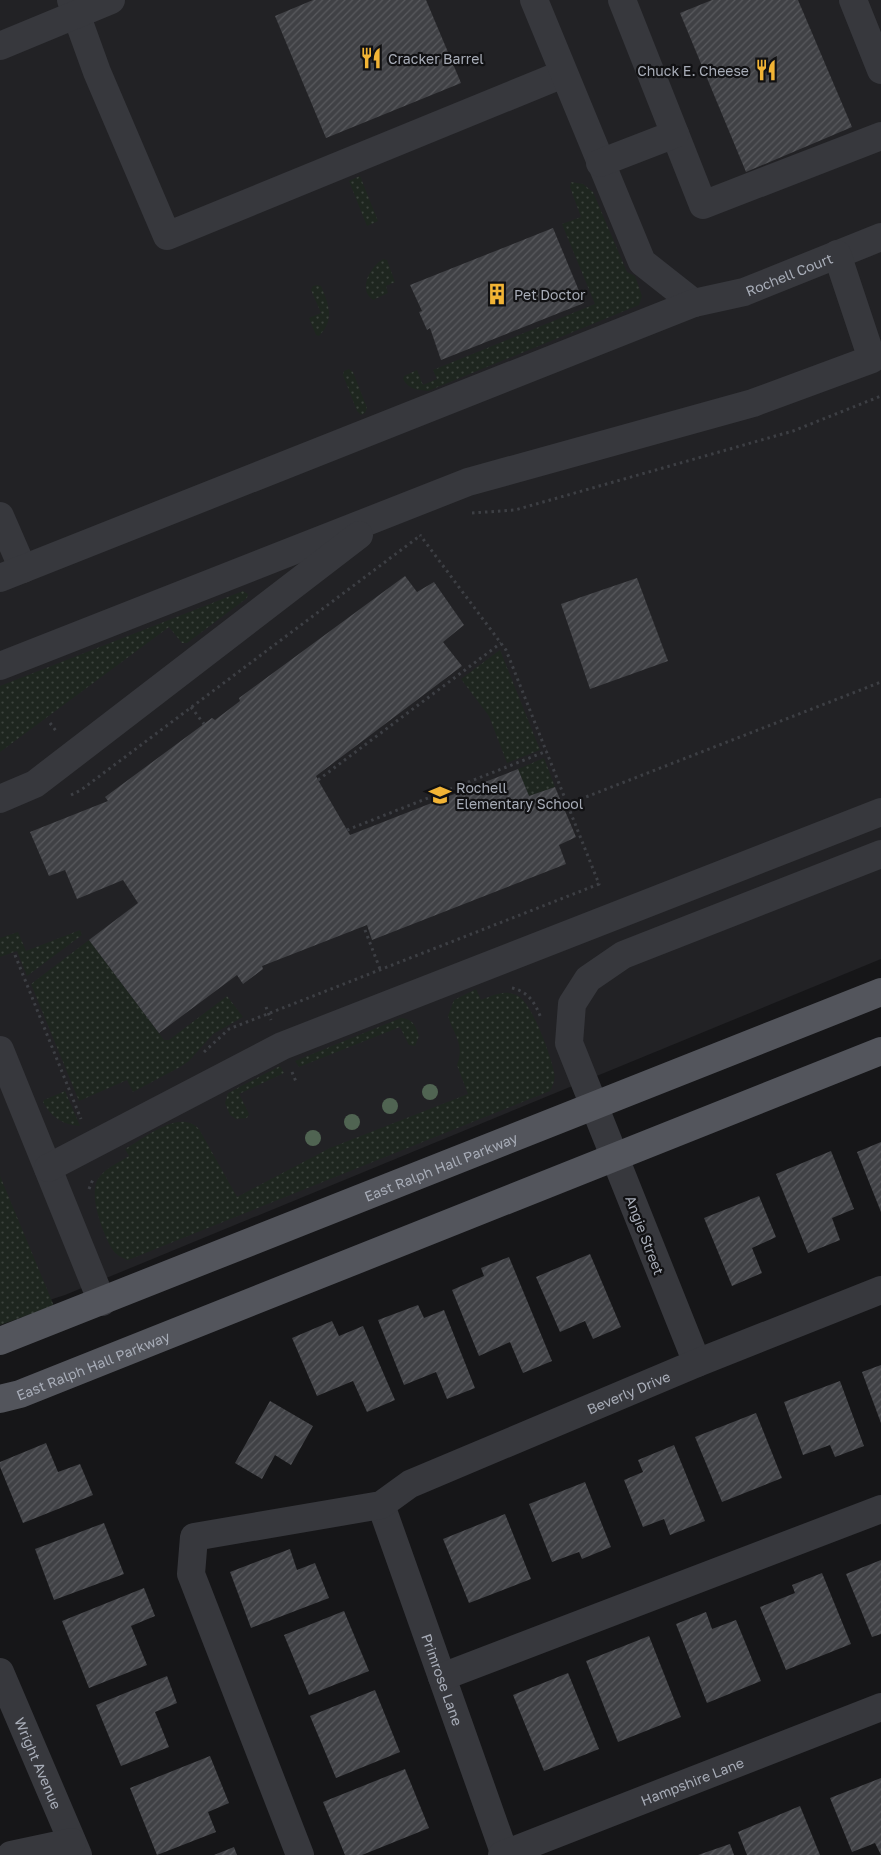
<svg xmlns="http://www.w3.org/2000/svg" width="881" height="1855" viewBox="0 0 881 1855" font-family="'Golos Text',sans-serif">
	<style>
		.built { fill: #222225 }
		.grass { fill: url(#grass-dots) }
		.building { fill: url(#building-hatch) }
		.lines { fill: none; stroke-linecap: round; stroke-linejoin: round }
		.path { stroke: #3d3f44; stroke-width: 3; stroke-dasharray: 2.5 4; stroke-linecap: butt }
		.minor { stroke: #37383d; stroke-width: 28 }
		.major { stroke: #53555c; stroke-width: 28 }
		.tree { fill: #506452 }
		.labels { text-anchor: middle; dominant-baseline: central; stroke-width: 4.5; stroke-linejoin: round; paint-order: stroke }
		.poi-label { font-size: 14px; fill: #a8adb8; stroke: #111113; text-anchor: start }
		.street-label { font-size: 14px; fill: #a8adb8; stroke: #111113 }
	</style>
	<defs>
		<pattern id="grass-dots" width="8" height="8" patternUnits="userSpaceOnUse" patternTransform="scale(1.25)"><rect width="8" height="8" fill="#1e261f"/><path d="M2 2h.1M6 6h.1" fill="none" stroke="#3c433d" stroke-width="1.8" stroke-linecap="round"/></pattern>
		<pattern id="building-hatch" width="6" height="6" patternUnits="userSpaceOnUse" patternTransform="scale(1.25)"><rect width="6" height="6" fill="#404145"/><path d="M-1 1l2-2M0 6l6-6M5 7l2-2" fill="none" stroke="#595a5e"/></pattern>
	</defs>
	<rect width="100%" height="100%" fill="#161618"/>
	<polygon class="built" points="0,0 881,0 881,959 65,1295 0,1316"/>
	<g class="grass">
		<polygon points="360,176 378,221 367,226 349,181"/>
		<path d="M571 182 583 184 593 192 627 272 635 276 642 296 639 305 428 391C418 390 408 389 403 379L404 376 417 370 423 385 437 379 433 370 595 304 562 224 581 217 570 187Z"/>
		<path d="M383 259 387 260 395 282 386 286 388 293 373 300C357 289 371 266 383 259Z"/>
		<path d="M317 285 321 286C329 305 335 320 319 336L316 335 309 318 321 313 311 290 313 286Z"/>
		<polygon points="349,369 353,372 367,408 365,413 361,415 357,411 343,375 344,371"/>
		<polygon points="243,591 248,594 247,598 187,643 182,643 169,627 0,752 0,686"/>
		<polygon points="500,650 540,750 507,763 489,716 461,679"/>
		<polygon points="544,758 555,787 529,796 518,769"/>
		<polygon points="80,930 82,935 27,976 17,951 0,957 0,938 18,932 26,951"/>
		<polygon points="89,940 164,1040 169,1040 227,996 243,1017 213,1034 189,1061 180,1067 133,1092 127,1080 79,1101 31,984"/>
		<path d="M476 989 481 1000C494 995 505 989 518 996 532 1003 551 1056 554 1072 556 1079 553 1085 550 1091L128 1260C122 1258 116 1255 112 1249 103 1233 88 1195 98 1179 105 1168 118 1163 129 1156L125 1149C145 1138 180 1108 199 1129L237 1197 330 1148 468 1094 457 1065C465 1044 454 1036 448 1016L454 1000Z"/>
		<path d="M401 1018C413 1019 415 1025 419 1036L415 1046 409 1045 400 1027 299 1067 295 1061Z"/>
		<polygon points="280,1066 284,1073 239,1094 249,1114 247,1118 236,1119 230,1115 225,1103 228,1093"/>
		<path d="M65 1091 80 1126C63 1125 51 1117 43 1102L44 1100Z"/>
		<polygon points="0,1176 54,1306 0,1325"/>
	</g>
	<g class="building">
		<polygon points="313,0 426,0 461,83 326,138 275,16"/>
		<polygon points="712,0 798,0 852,127 746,172 680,13"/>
		<polygon points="553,228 584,303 441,360 430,328 427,330 419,312 422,311 410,285"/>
		<polygon points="405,576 417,592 434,582 464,625 443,642 462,666 316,776 318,780 350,835 518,769 529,796 555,787 576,837 559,845 566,864 372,940 367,925 262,966 263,969 243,984 237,975 159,1033 89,940 138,903 123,880 77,899 65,870 49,876 30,832 108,801 105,797 212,718 215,720 240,701 239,698"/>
		<polygon points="637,578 668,661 590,689 561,604"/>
		<polygon points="881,1142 881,1212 857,1152"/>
		<polygon points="831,1151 854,1209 832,1218 840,1240 808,1253 776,1174"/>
		<polygon points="759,1196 776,1237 752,1248 762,1273 732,1286 704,1218"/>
		<polygon points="590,1254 621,1327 593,1339 585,1321 560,1332 536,1277"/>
		<polygon points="509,1257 552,1361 523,1373 510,1342 479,1356 452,1290 484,1276 481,1268"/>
		<polygon points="418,1305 424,1318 444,1310 475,1388 447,1399 436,1372 404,1385 378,1320"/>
		<polygon points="332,1321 339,1336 363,1326 395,1400 367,1412 353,1381 317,1396 292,1338"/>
		<polygon points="881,1365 881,1423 862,1372"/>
		<polygon points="840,1381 864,1446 835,1457 830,1445 803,1455 784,1402"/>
		<polygon points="270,1401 313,1426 291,1465 275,1455 262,1479 235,1463"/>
		<polygon points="756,1413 782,1478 722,1502 695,1437"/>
		<polygon points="46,1443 58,1472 80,1464 93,1495 23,1523 0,1467 0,1462"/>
		<polygon points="674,1445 705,1521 670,1535 664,1519 643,1527 624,1480 643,1472 638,1460"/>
		<polygon points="585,1482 611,1547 582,1559 579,1552 552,1562 529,1504"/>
		<polygon points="505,1514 531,1579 469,1603 443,1539"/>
		<polygon points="104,1523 124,1574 54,1600 35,1549"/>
		<polygon points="290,1549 297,1570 315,1563 329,1598 251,1628 230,1572"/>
		<polygon points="881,1560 881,1634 872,1637 846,1574"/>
		<polygon points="822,1573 851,1644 786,1670 760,1607 795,1593 792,1585"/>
		<polygon points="144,1588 155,1616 131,1626 147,1665 89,1688 62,1621"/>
		<polygon points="344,1611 369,1671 309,1695 284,1635"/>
		<polygon points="706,1612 712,1629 736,1620 761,1681 707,1703 676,1624"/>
		<polygon points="649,1636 681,1717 618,1742 586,1661"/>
		<polygon points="568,1673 599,1749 544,1771 513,1695"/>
		<polygon points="167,1676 177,1703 155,1712 169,1747 121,1766 96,1705"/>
		<polygon points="375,1690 400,1752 336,1778 310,1716"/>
		<polygon points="210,1756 229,1803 208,1812 216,1832 157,1855 130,1788"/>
		<polygon points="405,1769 429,1828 362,1855 345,1855 323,1802"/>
		<polygon points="881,1778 881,1855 875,1843 852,1852 830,1798"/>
		<polygon points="800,1806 820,1855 747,1855 738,1832"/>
		<polygon points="730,1844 734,1855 698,1855"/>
		<polygon points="234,1847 237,1855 214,1855"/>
	</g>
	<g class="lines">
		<g class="path">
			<polyline points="472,513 515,510 793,431 881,396"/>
			<polyline points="191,707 204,724"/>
			<polyline points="50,723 56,731"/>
			<polyline points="318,780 501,643"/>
			<polyline points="71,795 81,790 421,535"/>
			<polyline points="568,804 881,682"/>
			<polyline points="347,830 547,751"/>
			<polyline points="365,930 380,969"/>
			<polyline points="15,955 81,1119"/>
			<path d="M512 988C529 992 535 1003 541 1018"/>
			<polyline points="266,1007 271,1020"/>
			<polyline points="204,1052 229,1029 599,884 506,650 420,535"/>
			<polyline points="292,1072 297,1084"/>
			<polyline points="89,1189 94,1177"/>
		</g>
		<g class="minor">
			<polyline points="71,0 97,72 167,236 563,74"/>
			<polyline points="534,0 642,262 694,303"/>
			<polyline points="853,0 881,70"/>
			<polyline points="0,46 111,0"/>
			<polyline points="675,134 703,205 881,136"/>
			<polyline points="600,163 675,134 622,0"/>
			<polyline points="0,516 23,569"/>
			<path id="s1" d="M0 578 694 303 744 292 881 237"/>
			<polyline points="0,666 468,482 753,403 872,359 837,254"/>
			<polyline points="0,799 35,784 359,535"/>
			<polyline points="0,1050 102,1302"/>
			<polyline points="48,1168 282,1046 881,812"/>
			<polyline points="697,1363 569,1043 572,1004 588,979 623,955 881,854"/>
			<path id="s2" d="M381 1505 505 1855"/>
			<path id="s3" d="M0 1672 78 1855"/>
			<polyline points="442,1677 881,1509"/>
			<polyline points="11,1855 72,1842"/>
			<path id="s4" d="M300 1855 191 1574 194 1537 381 1505 410 1484 697 1363 881 1290"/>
			<path id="s5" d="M502 1855 881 1707"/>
		</g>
		<g class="major">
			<path id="s6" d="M0 1341 881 992"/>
			<path id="s7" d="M0 1399 20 1394 881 1051"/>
		</g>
	</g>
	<g class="tree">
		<circle cx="430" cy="1092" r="8"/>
		<circle cx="390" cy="1106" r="8"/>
		<circle cx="352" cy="1122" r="8"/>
		<circle cx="313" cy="1138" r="8"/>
	</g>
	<defs>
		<g id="restaurant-bare" transform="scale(1.725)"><path d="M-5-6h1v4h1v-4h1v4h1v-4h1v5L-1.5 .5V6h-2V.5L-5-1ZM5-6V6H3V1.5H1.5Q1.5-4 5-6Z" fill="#f2b435" stroke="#111113" stroke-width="2.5" paint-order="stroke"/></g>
		<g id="building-bare" transform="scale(1.725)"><path d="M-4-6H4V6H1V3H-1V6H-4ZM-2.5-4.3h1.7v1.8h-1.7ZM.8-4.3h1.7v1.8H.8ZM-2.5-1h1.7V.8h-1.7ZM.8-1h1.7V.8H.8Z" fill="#f2b435" stroke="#111113" stroke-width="2.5" paint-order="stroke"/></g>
		<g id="school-bare" transform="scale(1.725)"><path d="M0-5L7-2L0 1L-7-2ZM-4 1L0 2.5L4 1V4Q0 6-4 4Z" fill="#f2b435" stroke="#111113" stroke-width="2.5" paint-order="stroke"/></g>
	</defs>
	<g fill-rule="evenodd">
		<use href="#restaurant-bare" x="371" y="58"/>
		<use href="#restaurant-bare" x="766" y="70"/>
		<use href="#building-bare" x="497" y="294"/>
		<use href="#school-bare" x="440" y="795"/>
	</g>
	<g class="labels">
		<g class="poi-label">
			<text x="388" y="58">Cracker Barrel</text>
			<text x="749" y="70" text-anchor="end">Chuck E. Cheese</text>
			<text x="514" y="294">Pet Doctor</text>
			<text x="456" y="787">Rochell<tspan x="456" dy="16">Elementary School</tspan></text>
		</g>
		<g class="street-label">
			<text stroke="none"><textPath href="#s1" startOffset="846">Rochell Court</textPath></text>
			<text stroke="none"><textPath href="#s6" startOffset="474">East Ralph Hall Parkway</textPath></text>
			<text transform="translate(645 1235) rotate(69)">Angie Street</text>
			<text stroke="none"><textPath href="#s7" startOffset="99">East Ralph Hall Parkway</textPath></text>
			<text stroke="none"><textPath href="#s4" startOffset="801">Beverly Drive</textPath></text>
			<text stroke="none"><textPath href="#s2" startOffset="185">Primrose Lane</textPath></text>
			<text stroke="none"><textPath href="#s3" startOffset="99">Wright Avenue</textPath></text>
			<text stroke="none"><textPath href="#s5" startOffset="204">Hampshire Lane</textPath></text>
		</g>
	</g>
</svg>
